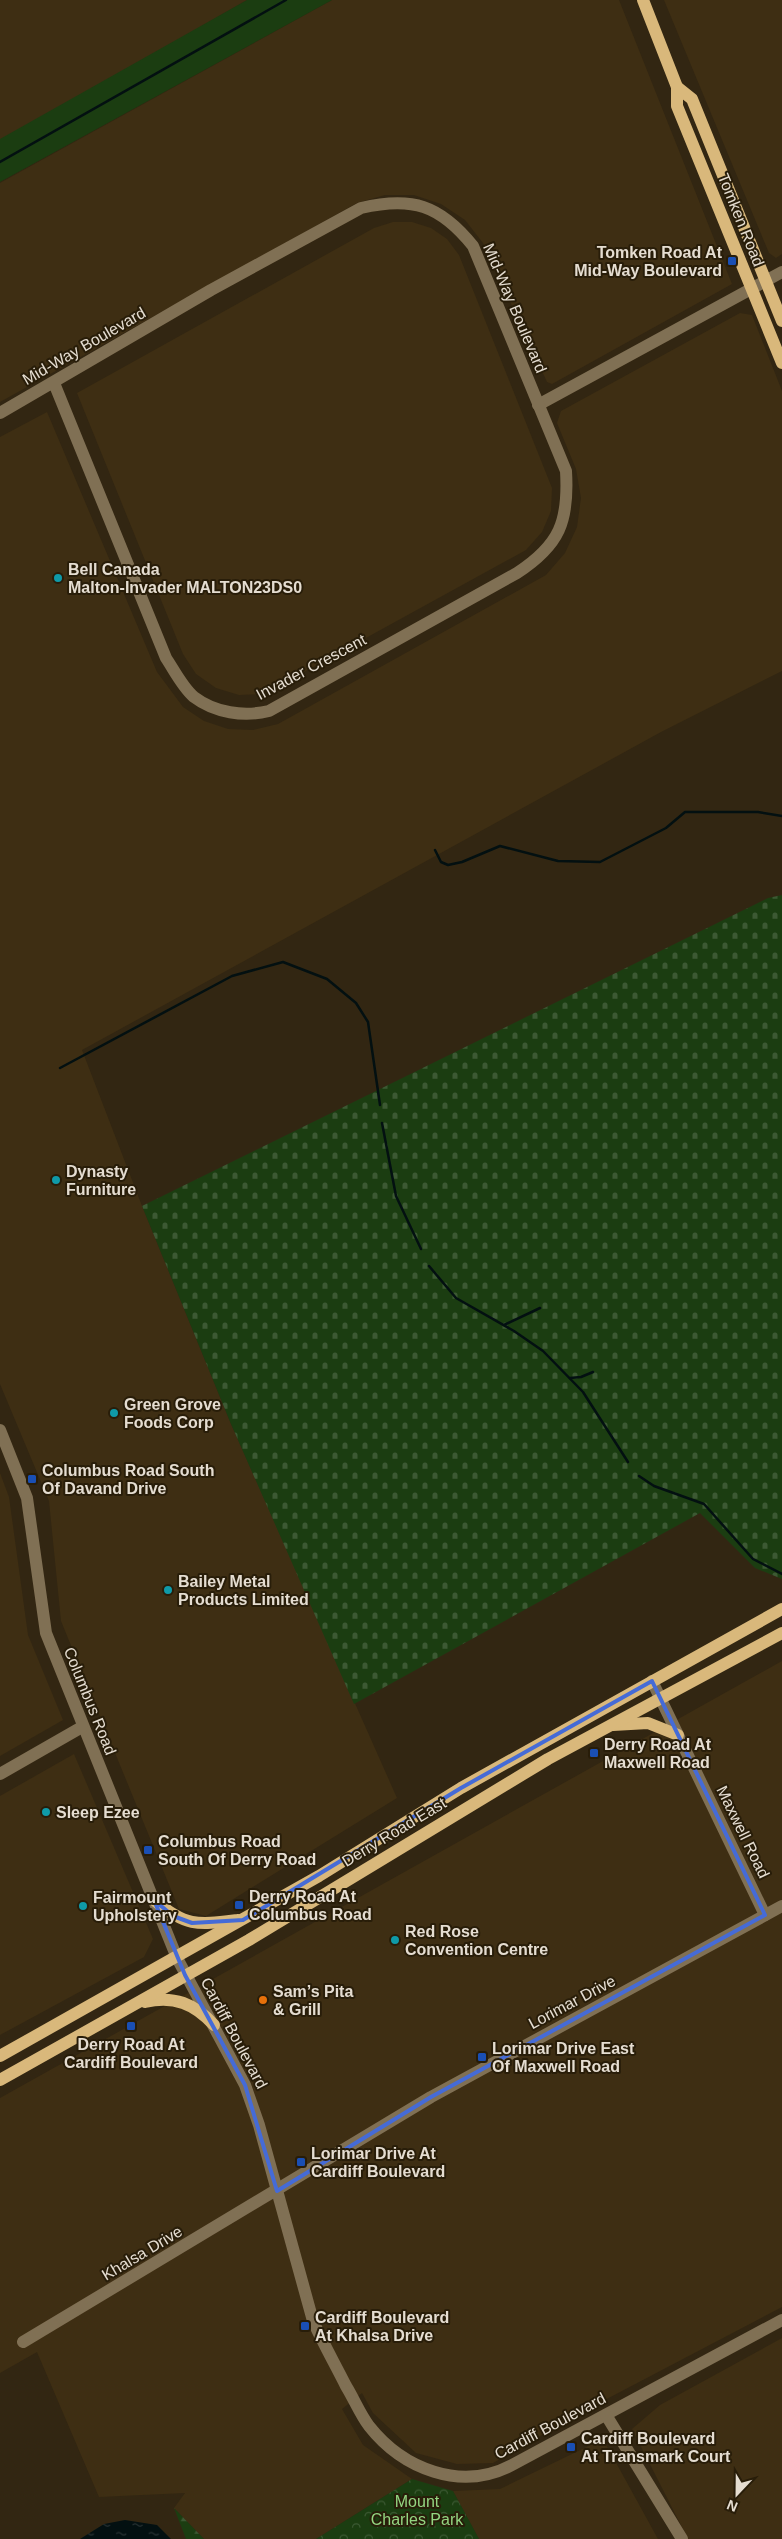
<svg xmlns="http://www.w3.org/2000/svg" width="782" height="2539" viewBox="0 0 782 2539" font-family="Helvetica,sans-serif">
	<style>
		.built { fill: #3e2e13 }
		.green { fill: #1b3d11 }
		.forest { fill: url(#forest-firs) }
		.cemetery { fill: url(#cemetery-stones) }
		.park { fill: url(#park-crowns) }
		.water { fill: url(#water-ripples) }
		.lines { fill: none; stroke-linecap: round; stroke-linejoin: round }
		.stream { stroke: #031011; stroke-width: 2.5 }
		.minor { stroke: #807054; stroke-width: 12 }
		.major { stroke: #d9b87b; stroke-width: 12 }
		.marked { fill: none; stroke: #456bd7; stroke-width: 4; stroke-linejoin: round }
		.transit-dot { fill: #1a4fb4; stroke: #281d09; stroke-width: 2 }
		.culture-dot { fill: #0f9aa8; stroke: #281d09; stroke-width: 2 }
		.food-dot { fill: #e8710a; stroke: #281d09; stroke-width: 2 }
		.labels { text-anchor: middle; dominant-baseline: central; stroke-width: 4; stroke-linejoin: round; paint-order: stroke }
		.street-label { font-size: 16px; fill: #e5ddd1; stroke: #281d09 }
		.poi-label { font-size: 16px; font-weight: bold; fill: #e5ddd1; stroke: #281d09; text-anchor: start }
		.park-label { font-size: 16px; fill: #93d581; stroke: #281d09 }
	</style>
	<defs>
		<pattern id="forest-firs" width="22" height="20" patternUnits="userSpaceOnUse" patternTransform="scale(1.25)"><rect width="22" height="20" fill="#1b3d11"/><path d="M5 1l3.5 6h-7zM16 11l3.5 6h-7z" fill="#3c5933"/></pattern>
		<pattern id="cemetery-stones" width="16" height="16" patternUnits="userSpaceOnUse" patternTransform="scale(1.25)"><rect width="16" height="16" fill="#1b3d11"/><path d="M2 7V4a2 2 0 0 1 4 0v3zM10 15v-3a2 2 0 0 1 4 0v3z" fill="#3c5933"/></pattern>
		<pattern id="park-crowns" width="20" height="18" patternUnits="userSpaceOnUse" patternTransform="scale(1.25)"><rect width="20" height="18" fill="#1b3d11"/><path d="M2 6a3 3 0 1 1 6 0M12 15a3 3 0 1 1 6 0" fill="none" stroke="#3c5933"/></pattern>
		<pattern id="water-ripples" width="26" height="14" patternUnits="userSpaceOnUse" patternTransform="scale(1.25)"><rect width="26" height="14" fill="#031011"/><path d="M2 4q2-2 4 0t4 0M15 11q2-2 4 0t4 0" fill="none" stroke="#283233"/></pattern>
	</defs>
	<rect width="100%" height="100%" fill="#322612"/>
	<g class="built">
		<polygon points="0,0 247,0 0,143"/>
		<polygon points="332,0 619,0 732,284 552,384 547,382 483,243 465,220 441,204 414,195 385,195 357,203 0,402 0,183"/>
		<polygon points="664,0 782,0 782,254 776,258 769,253"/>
		<polygon points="393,222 412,222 431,228 447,239 459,255 552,488 551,511 542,532 526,550 264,694 239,695 216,688 196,674 183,654 77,393 374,228"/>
		<polygon points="740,313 752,315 782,391 782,671 661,732 82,1050 142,1206 231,1424 397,1798 206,1916 179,1909 61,1621 49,1501 0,1384 0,437 47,412 157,672 183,707 204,721 228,729 253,730 278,724 546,575 565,553 577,527 581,498 576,469 557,423 561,411"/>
		<polygon points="0,1473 9,1497 28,1635 63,1720 0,1756"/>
		<polygon points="782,1661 782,2307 580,2413 493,2463 457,2464 416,2453 373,2413 362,2393 342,2409 363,2445 412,2479 316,2539 204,2539 174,2508 185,2493 99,2497 37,2352 0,2373 0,2098"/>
		<polygon points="74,1754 153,1939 144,1957 0,2035 0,1796"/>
		<polygon points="782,2338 782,2539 688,2539 632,2429 660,2405"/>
		<polygon points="603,2439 658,2539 479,2539 453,2491 500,2489"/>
	</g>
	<polygon class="green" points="247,0 332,0 0,182 0,139"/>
	<polygon class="forest" points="174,2508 204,2539 186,2539"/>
	<polygon class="cemetery" points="782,895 782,1579 755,1568 700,1513 354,1704 231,1424 142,1206 768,898"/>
	<polygon class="park" points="412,2479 453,2491 479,2539 316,2539"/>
	<polygon class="water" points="125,2520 157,2525 171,2539 80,2539 104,2524"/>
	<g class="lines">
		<g class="stream">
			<polyline points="0,162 286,0"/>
			<polyline points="435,850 441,862 448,865 462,862 500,846 558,861 600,862 666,828 685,812 758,812 782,816"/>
			<polyline points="60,1068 232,976 283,962 327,979 356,1003 368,1022 380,1105"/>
			<polyline points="382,1123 396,1196 421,1249"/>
			<polyline points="429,1266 456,1298 514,1331 543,1351 583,1392 628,1462"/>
			<polyline points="504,1325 540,1308"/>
			<polyline points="570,1378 581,1377 593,1372"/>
			<polyline points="639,1476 654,1486 704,1504 753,1559 782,1574"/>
		</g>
		<g class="minor">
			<polyline points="538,405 782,272"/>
			<path d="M0 413 211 290 361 208C412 196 440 205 473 246L566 471C569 521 560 545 517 573L269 711C244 717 215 713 194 697 183 688 174 670 166 658L54 383"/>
			<path d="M0 1430 27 1498 46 1633 177 1958 245 2085 259 2125 313 2321C323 2343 335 2364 346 2386 354 2399 360 2414 369 2426 403 2469 461 2492 512 2465L782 2320"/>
			<polyline points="652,1681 765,1915"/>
			<polyline points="0,1774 82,1727"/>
			<polyline points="23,2342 431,2097 782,1906"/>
			<polyline points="606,2415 682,2539"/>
		</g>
		<g class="major">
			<polyline points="643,0 677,87 677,106 782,363"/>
			<polyline points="677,87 692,99 782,321"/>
			<polyline points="613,1725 648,1723 678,1735"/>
			<path d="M154 1900C186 1927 197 1925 238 1920"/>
			<path d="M145 2002C174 1995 195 2004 214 2025"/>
			<polyline points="0,2056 319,1876 461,1788 782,1609"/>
			<polyline points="0,2080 249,1940 548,1759 782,1633"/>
		</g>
	</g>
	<path class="marked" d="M652 1681 765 1915 431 2097 277 2191 245 2085 185 1975 154 1900 173 1916 192 1923 243 1920 461 1788Z"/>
	<g class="transit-dot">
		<rect x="727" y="256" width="10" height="10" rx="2.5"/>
		<rect x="27" y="1474" width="10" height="10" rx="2.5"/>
		<rect x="589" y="1748" width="10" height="10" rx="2.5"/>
		<rect x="143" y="1845" width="10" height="10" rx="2.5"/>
		<rect x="234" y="1900" width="10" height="10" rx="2.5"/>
		<rect x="126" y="2021" width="10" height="10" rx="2.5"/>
		<rect x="477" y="2052" width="10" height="10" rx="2.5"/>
		<rect x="296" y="2157" width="10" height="10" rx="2.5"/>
		<rect x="300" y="2321" width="10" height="10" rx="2.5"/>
		<rect x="566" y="2442" width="10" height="10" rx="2.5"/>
	</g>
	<g class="culture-dot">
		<circle cx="58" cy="578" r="5"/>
		<circle cx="56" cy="1180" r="5"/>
		<circle cx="114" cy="1413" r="5"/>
		<circle cx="168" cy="1590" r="5"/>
		<circle cx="46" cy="1812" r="5"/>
		<circle cx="83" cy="1906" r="5"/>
		<circle cx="395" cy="1940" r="5"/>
	</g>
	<circle class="food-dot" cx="263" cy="2000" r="5"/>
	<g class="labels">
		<g class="street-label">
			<text transform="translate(741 220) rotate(68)">Tomken Road</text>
			<text transform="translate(515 308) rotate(67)">Mid-Way Boulevard</text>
			<text transform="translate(84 346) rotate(-30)">Mid-Way Boulevard</text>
			<text transform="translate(311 667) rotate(-28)">Invader Crescent</text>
			<text transform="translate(90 1701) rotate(68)">Columbus Road</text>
			<text transform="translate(394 1832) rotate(-31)">Derry Road East</text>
			<text transform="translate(743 1832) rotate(64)">Maxwell Road</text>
			<text transform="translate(572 2002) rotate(-28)">Lorimar Drive</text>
			<text transform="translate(234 2033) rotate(62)">Cardiff Boulevard</text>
			<text transform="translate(142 2253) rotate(-31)">Khalsa Drive</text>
			<text transform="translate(550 2426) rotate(-28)">Cardiff Boulevard</text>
		</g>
		<g class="poi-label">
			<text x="722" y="252" text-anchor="end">Tomken Road At<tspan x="722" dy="18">Mid-Way Boulevard</tspan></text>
			<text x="68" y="569">Bell Canada<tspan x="68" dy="18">Malton-Invader MALTON23DS0</tspan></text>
			<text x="66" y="1171">Dynasty<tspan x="66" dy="18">Furniture</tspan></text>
			<text x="124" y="1404">Green Grove<tspan x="124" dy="18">Foods Corp</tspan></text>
			<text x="42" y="1470">Columbus Road South<tspan x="42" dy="18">Of Davand Drive</tspan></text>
			<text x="178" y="1581">Bailey Metal<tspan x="178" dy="18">Products Limited</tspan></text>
			<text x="604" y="1744">Derry Road At<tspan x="604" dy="18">Maxwell Road</tspan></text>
			<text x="56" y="1812">Sleep Ezee</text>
			<text x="158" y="1841">Columbus Road<tspan x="158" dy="18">South Of Derry Road</tspan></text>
			<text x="249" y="1896">Derry Road At<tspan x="249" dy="18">Columbus Road</tspan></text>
			<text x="93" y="1897">Fairmount<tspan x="93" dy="18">Upholstery</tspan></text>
			<text x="405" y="1931">Red Rose<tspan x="405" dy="18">Convention Centre</tspan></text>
			<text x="273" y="1991">Sam’s Pita<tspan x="273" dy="18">&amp; Grill</tspan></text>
			<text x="131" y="2044" text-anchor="middle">Derry Road At<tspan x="131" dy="18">Cardiff Boulevard</tspan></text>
			<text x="492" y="2048">Lorimar Drive East<tspan x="492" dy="18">Of Maxwell Road</tspan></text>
			<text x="311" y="2153">Lorimar Drive At<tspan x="311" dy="18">Cardiff Boulevard</tspan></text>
			<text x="315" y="2317">Cardiff Boulevard<tspan x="315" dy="18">At Khalsa Drive</tspan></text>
			<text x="581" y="2438">Cardiff Boulevard<tspan x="581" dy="18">At Transmark Court</tspan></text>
		</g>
		<g class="park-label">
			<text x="417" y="2501">Mount<tspan x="417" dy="18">Charles Park</tspan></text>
		</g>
	</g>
	<g transform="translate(737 2494) rotate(202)" stroke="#281d09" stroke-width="4" paint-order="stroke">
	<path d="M0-4L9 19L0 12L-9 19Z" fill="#e5ddd1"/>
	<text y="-8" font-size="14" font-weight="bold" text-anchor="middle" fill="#e5ddd1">N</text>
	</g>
</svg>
